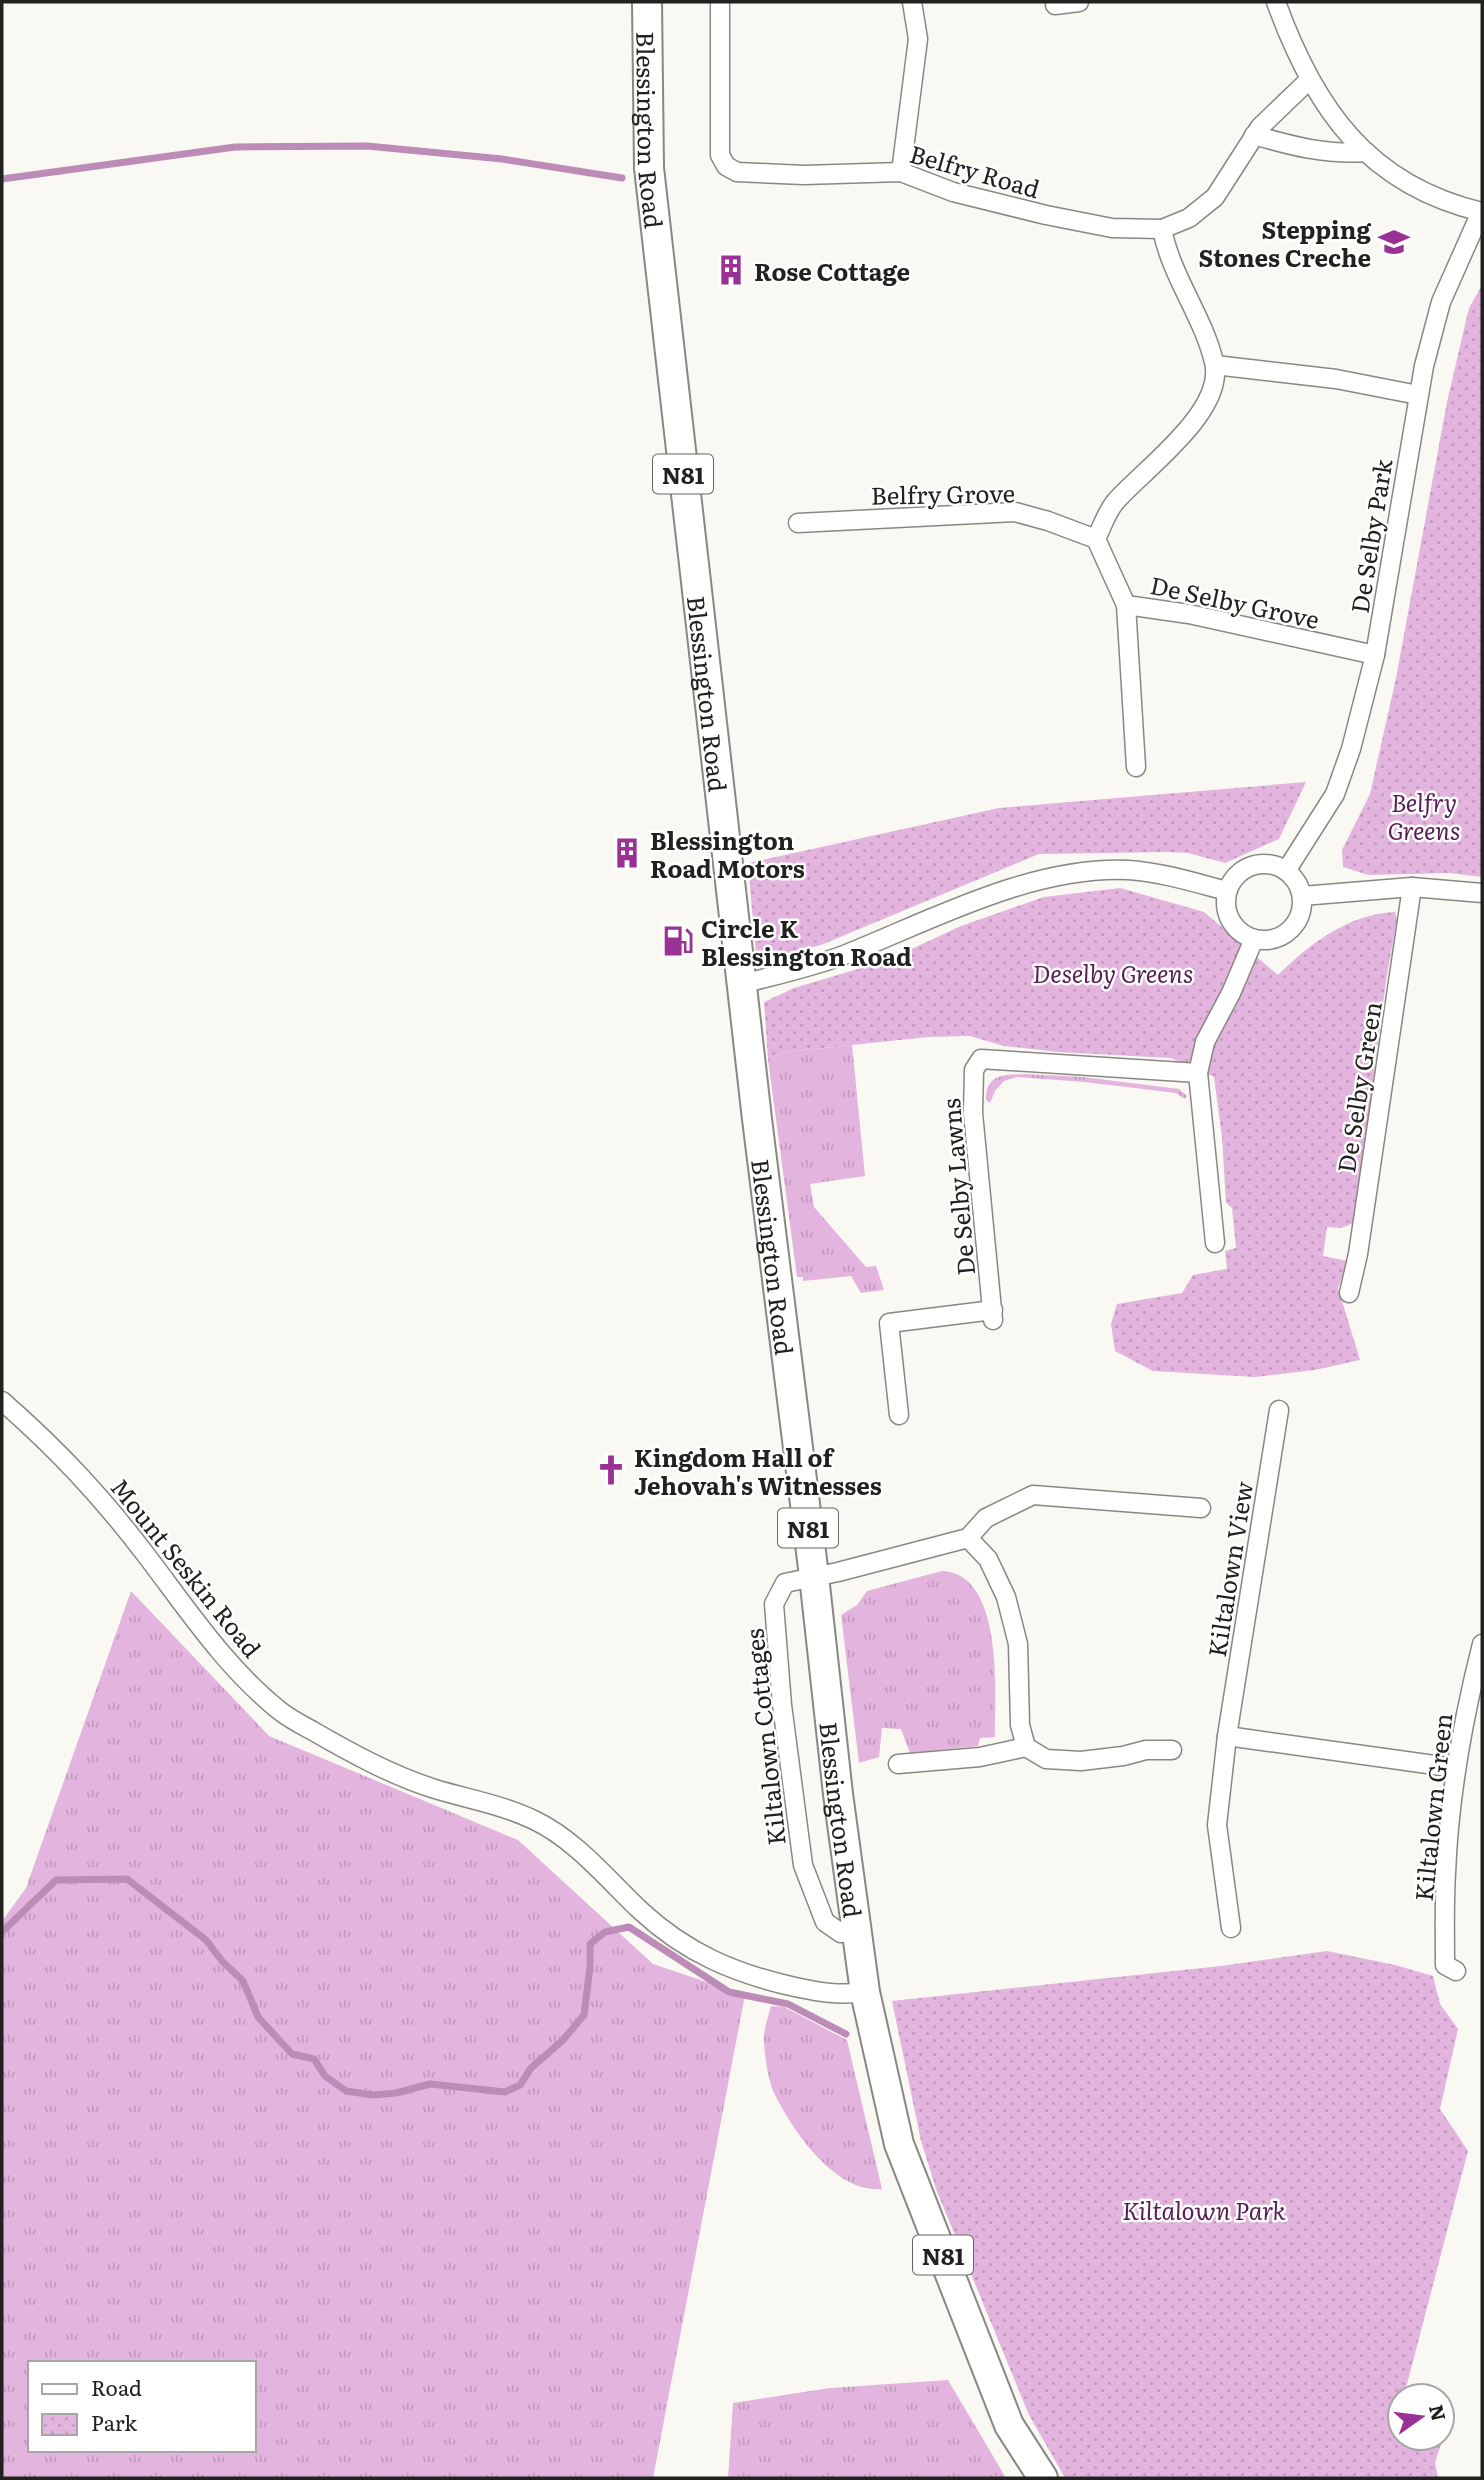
<svg xmlns="http://www.w3.org/2000/svg" width="1484" height="2480" viewBox="0 0 1484 2480" font-family="Literata,serif">
	<style>
		.grass { fill: url(#grass-tufts); fill-rule: evenodd }
		.park { fill: url(#park-dots) }
		.lines { fill: none; stroke-linecap: round; stroke-linejoin: round }
		.stream { stroke: #bc8bb7; stroke-width: 7 }
		.street-casing { stroke: #898783; stroke-width: 21 }
		.primary-casing { stroke: #898783; stroke-width: 32 }
		.street { stroke: #fff; stroke-width: 18 }
		.primary { stroke: #fff; stroke-width: 28 }
		.labels { text-anchor: middle; dominant-baseline: central; stroke-width: 5; stroke-linejoin: round; paint-order: stroke }
		.shield { fill: #fff; stroke: #646462; stroke-width: 2 }
		.shield-label { font-size: 23px; font-weight: bold; fill: #21211f }
		.street-label { font-size: 24px; fill: #21211f; stroke: #fff }
		.poi-label { font-size: 24px; font-weight: bold; fill: #21211f; stroke: #fff; text-anchor: start }
		.park-label { font-size: 24px; font-style: italic; fill: #581d55; stroke: #fff }
	</style>
	<defs>
		<pattern id="grass-tufts" width="24" height="20" patternUnits="userSpaceOnUse" patternTransform="scale(1.75)"><rect width="24" height="20" fill="#e3b4dd"/><path d="M3 7l-1-3M5 7V3M7 7l1-3M15 17l-1-3M17 17v-4M19 17l1-3" fill="none" stroke="#c29abd"/></pattern>
		<pattern id="park-dots" width="8" height="8" patternUnits="userSpaceOnUse" patternTransform="scale(1.75)"><rect width="8" height="8" fill="#e3b4dd"/><path d="M2 2h.1M6 6h.1" fill="none" stroke="#c29abd" stroke-width="1.8" stroke-linecap="round"/></pattern>
	</defs>
	<rect width="100%" height="100%" fill="#f9f8f3"/>
	<g class="grass">
		<polygon points="852,1045 865,1176 810,1184 814,1207 866,1267 876,1266 884,1290 861,1293 851,1276 803,1281 803,1277 797,1277 768,1059 785,1052"/>
		<path d="M1026 1074 1083 1077 1179 1089 1187 1096 1185 1099 1176 1093 1085 1082 1017 1077 1004 1081 995 1091 990 1103 986 1100C986 1073 1004 1075 1026 1074Z"/>
		<path d="M942 1571C1004 1573 995 1694 995 1737L980 1738 978 1746 910 1753 901 1729 882 1728 879 1757 859 1763 841 1615 857 1605 867 1591Z"/>
		<path d="M131 1591 269 1736 518 1840 653 1964 745 1995 653 2478H2V1921L26 1888ZM30 2363H254V2450H30Z"/>
		<path d="M771 2006 784 2007 847 2040 882 2189C836 2194 793 2131 775 2095 768 2081 765 2058 764 2042 763 2031 768 2017 771 2006Z"/>
		<polygon points="948,2380 1006,2478 728,2478 733,2403 830,2388"/>
	</g>
	<g class="park">
		<polygon points="1482,285 1482,877 1449,873 1368,875 1343,867 1342,850 1370,794 1396,678 1447,402 1469,308"/>
		<polygon points="1306,782 1279,839 1225,863 1188,853 1168,852 1039,854 821,945 790,953 756,956 748,863 999,808"/>
		<path d="M1120 888 1204 912 1278 975C1310 944 1348 914 1395 912L1397 920 1387 974 1354 1223 1341 1228 1327 1227 1323 1256 1348 1261 1338 1288 1360 1360 1315 1370 1255 1377 1153 1371 1115 1351 1111 1324 1117 1304 1182 1293 1193 1275 1227 1269 1225 1251 1236 1248 1232 1208 1226 1203 1222 1137 1214 1077 1171 1058 1058 1052 1004 1046 970 1036 928 1037 785 1052 768 1059 764 1002 794 988 888 960 961 926 1044 897Z"/>
		<polygon points="1327,1951 1395,1965 1433,1976 1440,2004 1458,2029 1440,2109 1468,2151 1406,2388 1411,2396 1400,2396 1400,2438 1439,2438 1442,2442 1435,2462 1438,2478 1065,2478 1029,2415 936,2189 921,2141 892,2001 1221,1966"/>
	</g>
	<g class="lines">
		<g class="stream">
			<polyline points="2,179 235,147 367,146 502,159 622,178"/>
			<polyline points="2,1932 56,1880 127,1879 206,1940 222,1961 243,1981 258,2017 292,2054 314,2059 325,2076 346,2091 373,2095 396,2093 430,2084 505,2092 520,2085 531,2068 563,2040 584,2015 590,1967 590,1944 605,1932 629,1927 729,1992 788,2004 846,2034"/>
		</g>
		<g class="street-casing">
			<g id="street">
				<polyline points="720,2 720,155 726,166 737,172 804,175 901,172 953,192 1046,215 1112,228 1162,229 1189,218 1215,197 1260,127 1309,80"/>
				<path d="M1276 2C1314 107 1367 185 1482 212"/>
				<polyline points="1055,5 1079,2"/>
				<path d="M1254 135C1292 146 1326 155 1366 152"/>
				<polyline points="901,172 918,39 912,2"/>
				<polyline points="1215,365 1336,379 1418,395"/>
				<polyline points="798,523 1015,512 1048,521 1096,539 1126,605 1136,767"/>
				<path d="M1096 539C1102 527 1107 511 1116 501 1144 469 1226 411 1214 362 1203 316 1171 276 1162 229"/>
				<polyline points="1126,605 1189,614 1375,655"/>
				<circle cx="1264" cy="902" r="38"/>
				<polyline points="1286,871 1335,794 1351,749 1375,655 1424,366 1441,302 1481,212"/>
				<polyline points="1302,896 1412,887 1482,893"/>
				<path d="M742 984C776 975 812 967 844 955 932 920 1031 866 1128 870 1161 872 1196 883 1227 891"/>
				<polyline points="1215,1243 1198,1073 1205,1042 1231,993 1254,939"/>
				<polyline points="1349,1293 1358,1254 1412,887"/>
				<polyline points="993,1320 973,1113 974,1070 981,1059 1198,1073"/>
				<path d="M2 1401C58 1450 101 1496 146 1555 188 1610 226 1668 280 1711 290 1719 302 1725 313 1731 351 1753 393 1776 435 1789 468 1799 503 1805 534 1820 576 1840 608 1880 641 1911 686 1953 736 1974 795 1987 819 1992 840 1996 865 1992"/>
				<polyline points="899,1415 889,1323 993,1310"/>
				<polyline points="968,1538 988,1559 1006,1597 1018,1644 1020,1725 1026,1747 1046,1759 1081,1761 1123,1756 1146,1750 1172,1750"/>
				<polyline points="1227,1736 1456,1768"/>
				<polyline points="898,1764 980,1757 1026,1747"/>
				<polyline points="1231,1928 1217,1825 1227,1736 1279,1410"/>
				<polyline points="856,1931 841,1933 825,1922 803,1865 782,1705 774,1604 785,1583 838,1572 968,1538 986,1518 1033,1495 1201,1508"/>
				<path d="M1456 1971 1445 1965C1445 1934 1444 1904 1446 1873 1449 1796 1463 1719 1482 1644"/>
			</g>
		</g>
		<g class="primary-casing">
			<g id="primary">
				<path id="s1" d="M647 2 649 168 757 1119 814 1576 838 1794 865 1992 899 2144 1009 2425 1043 2478"/>
			</g>
		</g>
		<use href="#street" class="street"/>
		<use href="#primary" class="primary"/>
	</g>
	<defs>
		<g id="school-bare" transform="scale(2.415)"><path d="M0-5L7-2L0 1L-7-2ZM-4 1L0 2.5L4 1V4Q0 6-4 4Z" fill="#9a3194" stroke="#fff" stroke-width="2.5" paint-order="stroke"/></g>
		<g id="building-bare" transform="scale(2.415)"><path d="M-4-6H4V6H1V3H-1V6H-4ZM-2.5-4.3h1.7v1.8h-1.7ZM.8-4.3h1.7v1.8H.8ZM-2.5-1h1.7V.8h-1.7ZM.8-1h1.7V.8H.8Z" fill="#9a3194" stroke="#fff" stroke-width="2.5" paint-order="stroke"/></g>
		<g id="fuel-bare" transform="scale(2.415)"><path d="M-5.5-6h7V0h2V4h1.3V-2.5L3-4.5l.8-.8L6-3V5H2.5V1h-1V6h-7ZM-4.2-4.7v3.2H.2V-4.7Z" fill="#9a3194" stroke="#fff" stroke-width="2.5" paint-order="stroke"/></g>
		<g id="church-bare" transform="scale(2.415)"><path d="M-1.2-6h2.4v3.5h3.3v2.4h-3.3V6h-2.4V-.1h-3.3v-2.4h3.3Z" fill="#9a3194" stroke="#fff" stroke-width="2.5" paint-order="stroke"/></g>
	</defs>
	<g fill-rule="evenodd">
		<use href="#school-bare" x="1394" y="242"/>
		<use href="#building-bare" x="731" y="270"/>
		<use href="#building-bare" x="627" y="853"/>
		<use href="#fuel-bare" x="678" y="941"/>
		<use href="#church-bare" x="611" y="1470"/>
	</g>
	<g class="labels">
		<g class="shield">
			<rect x="653" y="454.5" width="60" height="39" rx="5"/>
			<rect x="778" y="1508.5" width="60" height="39" rx="5"/>
			<rect x="913" y="2235.5" width="60" height="39" rx="5"/>
		</g>
		<g class="shield-label">
			<text x="683" y="474">N81</text>
			<text x="808" y="1528">N81</text>
			<text x="943" y="2255">N81</text>
		</g>
		<g class="street-label">
			<text stroke="none"><textPath href="#s1" startOffset="128">Blessington Road</textPath></text>
			<text transform="translate(975 170) rotate(16)">Belfry Road</text>
			<text transform="translate(943 493) rotate(-1)">Belfry Grove</text>
			<text transform="translate(1370 536) rotate(-81)">De Selby Park</text>
			<text transform="translate(1235 601) rotate(12)">De Selby Grove</text>
			<text stroke="none"><textPath href="#s1" startOffset="695">Blessington Road</textPath></text>
			<text transform="translate(1358 1087) rotate(-81)">De Selby Green</text>
			<text transform="translate(957 1187) rotate(-95)">De Selby Lawns</text>
			<text stroke="none"><textPath href="#s1" startOffset="1262">Blessington Road</textPath></text>
			<text transform="translate(187 1567) rotate(51)">Mount Seskin Road</text>
			<text transform="translate(1229 1569) rotate(-81)">Kiltalown View</text>
			<text transform="translate(764 1737) rotate(-96)">Kiltalown Cottages</text>
			<text transform="translate(1432 1807) rotate(-84)">Kiltalown Green</text>
			<text stroke="none"><textPath href="#s1" startOffset="1829">Blessington Road</textPath></text>
		</g>
		<g class="poi-label">
			<text x="1371" y="228" text-anchor="end">Stepping<tspan x="1371" dy="28">Stones Creche</tspan></text>
			<text x="754" y="270">Rose Cottage</text>
			<text x="650" y="839">Blessington<tspan x="650" dy="28">Road Motors</tspan></text>
			<text x="701" y="927">Circle K<tspan x="701" dy="28">Blessington Road</tspan></text>
			<text x="634" y="1456">Kingdom Hall of<tspan x="634" dy="28">Jehovah's Witnesses</tspan></text>
		</g>
		<g class="park-label">
			<text x="1424" y="801">Belfry<tspan x="1424" dy="28">Greens</tspan></text>
			<text x="1113" y="972">Deselby Greens</text>
			<text x="1204" y="2209">Kiltalown Park</text>
		</g>
	</g>
	<rect width="1484" height="2480" fill="none" stroke="#21211f" stroke-width="7"/>
	<rect x="28" y="2361" width="228" height="91" fill="#ffffff" stroke="#a6a6a5" stroke-width="2"/>
	<rect x="42" y="2384" width="35" height="10" fill="#ffffff" stroke="#a6a6a5" stroke-width="2"/>
	<text x="91" y="2396" font-size="21" fill="#21211f">Road</text>
	<rect x="42" y="2414" width="35" height="21" fill="url(#park-dots)" stroke="#a6a6a5" stroke-width="2"/>
	<text x="91" y="2431" font-size="21" fill="#21211f">Park</text>
	<g transform="translate(1421 2417) rotate(76)"><circle r="33" fill="#ffffff" stroke="#a6a6a5" stroke-width="2"/>
	<path d="M0-5L12 26L0 18L-12 26Z" fill="#9a3194"/>
	<text y="-10" font-size="19" font-weight="bold" text-anchor="middle" fill="#21211f">N</text>
	</g>
</svg>
